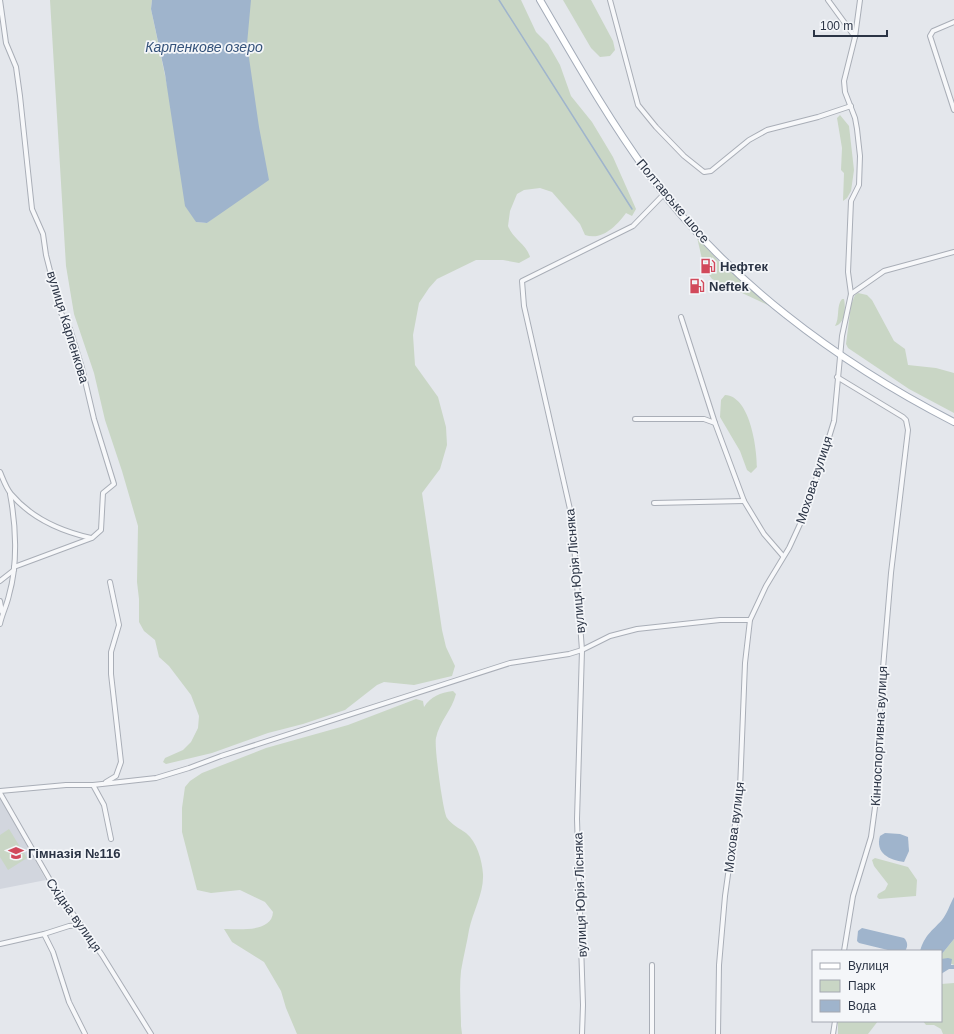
<svg xmlns="http://www.w3.org/2000/svg" width="954" height="1034" viewBox="0 0 954 1034" font-family="Helvetica,sans-serif">
	<style>
		.built { fill: #d2d6de }
		.green { fill: #c9d6c5 }
		.water { fill: #9fb4cc }
		.lines { fill: none; stroke-linecap: round; stroke-linejoin: round }
		.stream { stroke: #9fb4cc; stroke-width: 1.5 }
		.minor-casing { stroke: #a9aeb7; stroke-width: 6 }
		.primary-casing { stroke: #a3abb8; stroke-width: 8 }
		.minor { stroke: #f7f8fa; stroke-width: 4 }
		.primary { stroke: #fff; stroke-width: 6 }
		.labels { text-anchor: middle; dominant-baseline: central; stroke-width: 3.5; stroke-linejoin: round; paint-order: stroke }
		.street-label { font-size: 13px; fill: #2b3445; stroke: #f4f6f9 }
		.poi-label { font-size: 13px; font-weight: bold; fill: #2b3445; stroke: #f4f6f9; text-anchor: start }
		.water-label { font-size: 14px; font-style: italic; fill: #34527a; stroke: #f4f6f9 }
	</style>
	<rect width="100%" height="100%" fill="#e4e7ec"/>
	<polygon class="built" points="0,798 16,826 46,880 0,889"/>
	<g class="green">
		<path d="M50 0H152L151 9 196 222 207 223 216 216 196 0H521L536 32 548 44 560 65 571 96 592 122 613 157 636 209 632 216 626 213C617 225 603 241 585 235L580 224 552 192 540 188 524 190 517 194 510 211 508 226C513 239 527 245 530 257L519 263 503 260H476L437 279 429 288 419 303 413 335 415 365 438 397 446 427 447 445 440 469 422 493 442 630 446 647 455 666 452 676 414 685 384 682 377 685 345 710 303 724 268 733 212 753 166 764 163 762 165 758 183 750 191 742 198 728 199 716 191 695 169 666 159 657 155 640 144 631 139 622V599L137 582 138 526 122 471 105 420 94 373 74 314 66 266Z"/>
		<polygon points="563,0 591,0 613,41 615,50 610,56 600,57 591,48"/>
		<polygon points="840,115 849,126 854,170 851,191 847,198 843,201 844,173 841,170 842,148 837,118"/>
		<polygon points="697,237 722,265 772,307 712,279 704,268"/>
		<polygon points="858,293 867,295 872,300 894,341 905,349 908,365 936,368 954,373 954,413 909,389 848,348 846,344 851,305 855,295"/>
		<path d="M842 299H844C846 308 845 324 835 326 840 318 836 306 842 299Z"/>
		<path d="M725 395C750 396 757 448 757 467L751 473 747 470 740 451 720 417 721 400Z"/>
		<path d="M453 691 456 694C452 710 439 722 436 738 434 746 443 812 447 818 452 825 459 828 466 833 477 842 482 860 483 874 484 893 473 911 469 930 467 943 463 958 461 971 459 989 461 1008 461 1026L462 1034H297L286 1008 281 991 264 962 232 942 224 929C238 929 272 933 273 912L265 902 240 890 211 893 197 890 182 832V808L185 787 190 781 202 773 266 748 348 725 416 699 423 701 424 707C431 696 440 693 453 691Z"/>
		<polygon points="9,829 27,858 8,870 0,857 0,835"/>
		<polygon points="875,858 908,867 917,880 916,896 879,899 877,897 878,894 885,890 888,884 874,866 872,860"/>
		<polygon points="954,939 954,965 941,959 941,955"/>
		<polygon points="954,983 954,1034 943,1034 941,1029 934,1025 926,1025 923,1021 941,1021 941,984"/>
		<polygon points="838,1021 878,1021 868,1034 838,1034"/>
	</g>
	<g class="water">
		<polygon points="152,0 251,0 247,44 259,127 269,180 207,223 196,222 185,206 165,74 151,9"/>
		<path d="M885 833 900 834 908 837 909 851 904 862C889 860 875 853 880 836Z"/>
		<path d="M954 897V939L941 955V951H920C925 935 931 932 942 920 947 914 950 904 954 897Z"/>
		<path d="M862 928 904 938C908 942 908 947 905 951H892L859 943 857 941 858 931Z"/>
		<polygon points="948,958 952,959 951,965 954,965 954,969 949,969 941,974 941,959"/>
	</g>
	<g class="lines">
		<polyline class="stream" points="499,0 632,209"/>
		<g class="minor-casing">
			<g id="minor">
				<polyline points="0,0 6,43 16,67 20,96 32,209 43,234 46,255 57,298 61,313 70,329 82,368 94,419 114,484 103,493 101,530 92,538 14,567"/>
				<polyline points="610,0 638,105 656,127 684,156 704,172 711,171 749,140 767,130 818,117 851,106"/>
				<polyline points="828,0 855,37"/>
				<polyline points="954,22 933,31 930,36 954,110"/>
				<polyline points="851,294 884,271 954,252"/>
				<polyline points="681,317 715,423 744,501 764,534 783,556"/>
				<polyline points="837,377 903,417 906,420 908,430 891,573 881,692 876,800 871,837 853,896 844,951"/>
				<polyline points="635,419 704,419 715,423"/>
				<path d="M0 472C3 479 6 488 11 494 32 519 60 531 91 538"/>
				<polyline points="654,503 744,501"/>
				<polyline points="0,581 14,570"/>
				<polyline points="0,601 2,612"/>
				<path d="M0 624C2 614 7 605 9 595 18 564 16 525 10 494"/>
				<polyline points="106,782 116,776 121,762 111,674 111,652 119,625 110,582"/>
				<polyline points="93,785 156,778 189,768 221,756 510,663 569,654 582,650 610,636 637,629 720,620 750,620 766,586 789,548 807,509 834,421 842,336 851,294 848,272 851,201 859,185 860,156 857,129 855,118 845,92 844,81 855,37 860,0"/>
				<polyline points="0,791 66,785 93,785 104,805 111,839"/>
				<polyline points="0,793 54,887 102,955 151,1034"/>
				<polyline points="44,934 53,952 69,1002 85,1034"/>
				<polyline points="0,944 44,934 69,926 81,925"/>
				<polyline points="652,965 652,1034"/>
				<polyline points="582,1034 583,1005 577,819 582,650 572,518 524,306 522,281 633,226 664,194"/>
				<polyline points="718,1034 719,965 725,896 740,789 745,663 750,620"/>
				<polyline points="833,1034 835,1021"/>
			</g>
		</g>
		<g class="primary-casing">
			<path id="primary" d="M540 0C574 58 607 117 647 172 725 279 837 362 954 422"/>
		</g>
		<use href="#minor" class="minor"/>
		<use href="#primary" class="primary"/>
	</g>
	<defs>
		<g id="fuel-bare" transform="scale(1.2)"><path d="M-5.5-6h7V0h2V4h1.3V-2.5L3-4.5l.8-.8L6-3V5H2.5V1h-1V6h-7ZM-4.2-4.7v3.2H.2V-4.7Z" fill="#d1495b" stroke="#f4f6f9" stroke-width="2.5" paint-order="stroke"/></g>
		<g id="school-bare" transform="scale(1.2)"><path d="M0-5L7-2L0 1L-7-2ZM-4 1L0 2.5L4 1V4Q0 6-4 4Z" fill="#d1495b" stroke="#f4f6f9" stroke-width="2.5" paint-order="stroke"/></g>
	</defs>
	<g fill-rule="evenodd">
		<use href="#fuel-bare" x="708" y="266"/>
		<use href="#fuel-bare" x="697" y="286"/>
		<use href="#school-bare" x="16" y="853"/>
	</g>
	<g class="labels">
		<g class="street-label">
			<text transform="translate(673 201) rotate(50)">Полтавське шосе</text>
			<text transform="translate(68 327) rotate(73)">вулиця Карпенкова</text>
			<text transform="translate(814 480) rotate(-72)">Мохова вулиця</text>
			<text transform="translate(575 571) rotate(-95)">вулиця Юрія Лісняка</text>
			<text transform="translate(879 736) rotate(-87)">Кінноспортивна вулиця</text>
			<text transform="translate(734 827) rotate(-83)">Мохова вулиця</text>
			<text transform="translate(580 895) rotate(-92)">вулиця Юрія Лісняка</text>
			<text transform="translate(74 915) rotate(55)">Східна вулиця</text>
		</g>
		<g class="poi-label">
			<text x="720" y="266">Нефтек</text>
			<text x="709" y="286">Neftek</text>
			<text x="28" y="853">Гімназія №116</text>
		</g>
		<g class="water-label">
			<text x="204" y="47">Карпенкове озеро</text>
		</g>
	</g>
	<rect x="812" y="950" width="130" height="72" fill="#f4f6f9" stroke="#a4a8b1"/>
	<rect x="820" y="963" width="20" height="6" fill="#ffffff" stroke="#a4a8b1"/>
	<text x="848" y="970" font-size="12" fill="#2b3445">Вулиця</text>
	<rect x="820" y="980" width="20" height="12" fill="#c9d6c5" stroke="#a4a8b1"/>
	<text x="848" y="990" font-size="12" fill="#2b3445">Парк</text>
	<rect x="820" y="1000" width="20" height="12" fill="#9fb4cc" stroke="#a4a8b1"/>
	<text x="848" y="1010" font-size="12" fill="#2b3445">Вода</text>
	<path d="M814 30v6h73v-6" fill="none" stroke="#2b3445" stroke-width="2"/>
	<text x="820" y="30" font-size="12" fill="#2b3445" stroke="#f4f6f9" stroke-width="3" paint-order="stroke">100 m</text>
</svg>
